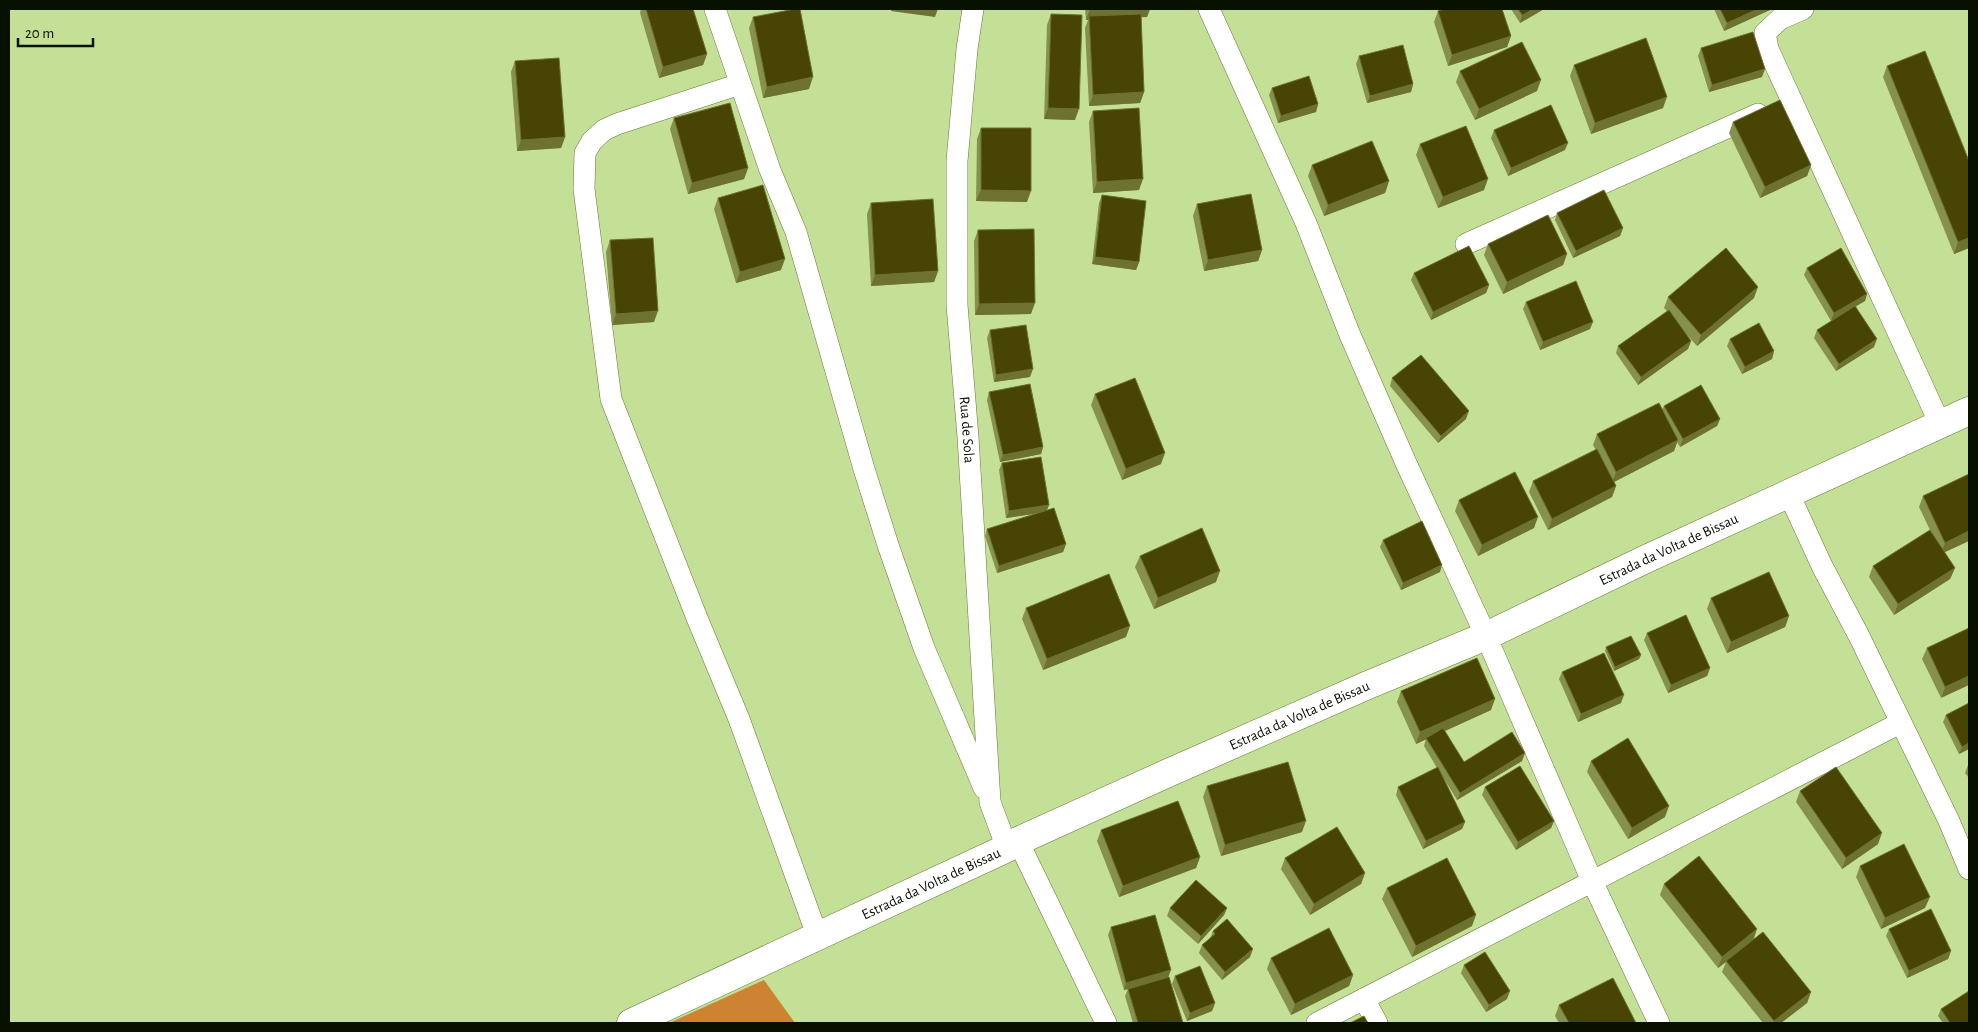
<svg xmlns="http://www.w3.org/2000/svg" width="1978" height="1032" viewBox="0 0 1978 1032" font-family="'Alegreya Sans',sans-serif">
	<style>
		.forest { fill: #cd8331 }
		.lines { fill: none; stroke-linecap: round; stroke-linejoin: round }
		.minor-casing { stroke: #647b36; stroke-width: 22 }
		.secondary-casing { stroke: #647b36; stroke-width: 29 }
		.minor { stroke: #fff; stroke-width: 21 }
		.secondary { stroke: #fff; stroke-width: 28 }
		.wall { fill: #86924c }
		.shaded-wall { fill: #6d722f }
		.building { fill: #484403; stroke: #6d722f }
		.labels { text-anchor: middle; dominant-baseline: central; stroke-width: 5; stroke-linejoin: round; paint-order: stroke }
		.street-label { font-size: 15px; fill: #081000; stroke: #c4df96 }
	</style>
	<rect width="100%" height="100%" fill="#c4df96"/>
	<polygon class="forest" points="764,980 795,1023 669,1023"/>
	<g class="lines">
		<g class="minor-casing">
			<g id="minor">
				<polyline points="715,9 770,170 796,232 864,469 888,545 924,648 984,788"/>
				<path id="s1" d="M973 9 967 49 957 161V305L968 437 990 802 1007 848"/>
				<polyline points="1209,9 1306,223 1350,335 1406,463 1486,636 1592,881 1659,1023"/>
				<polyline points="1803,9 1780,19 1765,33 1768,49 1940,424"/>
				<polyline points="740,84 617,124 604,130 592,141 585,153 584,189 611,399 697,618 739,719 817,935"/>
				<polyline points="1466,244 1758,114"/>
				<polyline points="1789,494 1822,566 1859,636 1949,821 1969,869"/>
				<polyline points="1018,841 1106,1023"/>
				<polyline points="1364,999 1377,1023"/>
				<polyline points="1317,1023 1900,723"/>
			</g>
		</g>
		<g class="secondary-casing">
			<g id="secondary">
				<path id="s2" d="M631 1023 1007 848 1018 841 1168 773 1368 685 1486 636 1646 559 1969 411"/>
			</g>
		</g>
		<use href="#minor" class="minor"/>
		<use href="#secondary" class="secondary"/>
	</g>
	<g class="wall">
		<polygon points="641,9 693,9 707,54 703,65 659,78 640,13"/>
		<polygon points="1085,9 1150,9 1147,17 1141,17 1144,92 1140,103 1089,106 1085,28 1088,20 1086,20"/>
		<polygon points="1511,9 1544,9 1520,23"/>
		<polygon points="1714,9 1772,9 1724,31"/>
		<polygon points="1438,11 1511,36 1507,47 1448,66 1434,22"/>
		<polygon points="1051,14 1075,120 1044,119 1047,25"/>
		<polygon points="753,17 809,89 763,98 749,28"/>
		<polygon points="1701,48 1762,77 1709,92 1698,56"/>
		<polygon points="1359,56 1413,84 1411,92 1367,103 1356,64"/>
		<polygon points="515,61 565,137 561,148 517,151 511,72"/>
		<polygon points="1574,65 1663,108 1591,134 1570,76"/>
		<polygon points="1887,66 1969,248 1954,254 1883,77"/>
		<polygon points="1460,71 1537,91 1475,120 1456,82"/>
		<polygon points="1272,88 1318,104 1316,112 1278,123 1269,95"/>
		<polygon points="1093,111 1139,190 1093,193 1089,122"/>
		<polygon points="674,118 748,168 744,179 688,194 670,129"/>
		<polygon points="1733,122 1811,165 1807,176 1760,198 1729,133"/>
		<polygon points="981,128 1027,202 976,201 977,139"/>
		<polygon points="1494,130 1565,150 1508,176 1491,138"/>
		<polygon points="1420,144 1484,190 1438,208 1416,155"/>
		<polygon points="1312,165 1389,181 1385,193 1324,216 1308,176"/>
		<polygon points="1102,195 1139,262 1136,270 1092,264 1099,203"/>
		<polygon points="718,198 781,270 736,283 714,209"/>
		<polygon points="871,203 938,271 934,282 871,286 867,214"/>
		<polygon points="1197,204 1262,250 1258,261 1204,271 1193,216"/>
		<polygon points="1557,213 1623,228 1620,236 1573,258 1555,220"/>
		<polygon points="978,230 1031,314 975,315 974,241"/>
		<polygon points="610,240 654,322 612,325 606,252"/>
		<polygon points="1488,244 1567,254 1563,265 1503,294 1484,255"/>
		<polygon points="1807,268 1867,294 1865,301 1856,306 1874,347 1836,371 1814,338 1817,330 1849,310 1831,321 1804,275"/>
		<polygon points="1414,273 1489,285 1486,293 1431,320 1411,280"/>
		<polygon points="1668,297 1754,298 1697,346 1685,333 1691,341 1688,349 1638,385 1616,353 1618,346 1667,311 1664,308"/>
		<polygon points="1526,302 1590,329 1540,350 1523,309"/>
		<polygon points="990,330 1030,377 994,382 987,338"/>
		<polygon points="1730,339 1774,351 1772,359 1742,374 1727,346"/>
		<polygon points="1392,378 1466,419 1438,443 1390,386"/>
		<polygon points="989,392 1043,447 1041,454 1000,462 987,400"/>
		<polygon points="1095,394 1161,464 1122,480 1091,405"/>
		<polygon points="1664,406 1720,419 1717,426 1680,447 1677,442 1674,451 1614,482 1616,486 1612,497 1548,530 1529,492 1533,481 1596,450 1593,445 1597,434 1662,410"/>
		<polygon points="1002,463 1049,505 1047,510 1066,544 1063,552 997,573 985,536 987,529 1034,514 1006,518 999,470"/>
		<polygon points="1969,474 1944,552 1955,568 1950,579 1894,615 1869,577 1873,566 1930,530 1919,507 1923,496"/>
		<polygon points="1459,500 1534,528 1478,556 1455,511"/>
		<polygon points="1383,540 1440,572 1401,590 1380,547"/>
		<polygon points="1140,556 1216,582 1154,609 1135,567"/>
		<polygon points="1711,598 1789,616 1785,627 1727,653 1707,609"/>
		<polygon points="1026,608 1126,637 1043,670 1022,619"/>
		<polygon points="1969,628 1941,698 1922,659 1927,648"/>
		<polygon points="1647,633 1710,668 1707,676 1668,693 1644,640"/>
		<polygon points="1606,647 1641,655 1639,659 1614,671 1605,651"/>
		<polygon points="1562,672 1621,703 1578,722 1559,679"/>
		<polygon points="1401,691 1491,710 1445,731 1464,762 1522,761 1457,800 1443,777 1465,822 1462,829 1423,849 1396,795 1398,787 1437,768 1424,746 1426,739 1416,744 1397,702"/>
		<polygon points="1946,715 1969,749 1959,754 1943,722"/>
		<polygon points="1591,761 1665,817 1628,839 1587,772"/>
		<polygon points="1969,764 1969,778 1965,773 1968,765"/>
		<polygon points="1207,786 1302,832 1221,856 1203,797"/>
		<polygon points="1485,787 1554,821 1551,828 1516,850 1482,795"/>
		<polygon points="1800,791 1878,844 1842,869 1796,802"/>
		<polygon points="1101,830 1200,857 1196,868 1119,897 1097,841"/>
		<polygon points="1285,858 1365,873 1361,884 1310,915 1281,869"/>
		<polygon points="1860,866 1925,908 1881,929 1856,877"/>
		<polygon points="1664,884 1753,940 1811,992 1807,1003 1781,1023 1763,1023 1722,972 1726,962 1718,968 1660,895"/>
		<polygon points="1387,888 1472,926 1412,957 1382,899"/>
		<polygon points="1170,908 1227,908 1224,915 1198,944 1167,916"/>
		<polygon points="1111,927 1168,977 1183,1023 1133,1023 1125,996 1128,989 1124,990 1108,935"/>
		<polygon points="1889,929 1951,951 1948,959 1907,978 1886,936"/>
		<polygon points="1213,931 1250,957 1222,980 1199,953 1202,945 1210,939"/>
		<polygon points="1271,958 1353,975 1349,986 1291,1015 1267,969"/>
		<polygon points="1464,965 1507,999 1486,1012 1461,973"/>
		<polygon points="1175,976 1215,1003 1212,1011 1187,1021 1172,984"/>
		<polygon points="1559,1005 1636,1023 1559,1023 1555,1016"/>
		<polygon points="1941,1009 1969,1023 1943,1023 1938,1016"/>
	</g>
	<g class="shaded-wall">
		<polygon points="892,9 938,9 935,17 891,11"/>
		<polygon points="1090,9 1150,9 1147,17 1090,20 1089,16 1088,20 1086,20"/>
		<polygon points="1534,9 1544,9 1520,23 1522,15"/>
		<polygon points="1758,9 1772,9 1724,31 1727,23"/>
		<polygon points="1511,36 1507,47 1448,66 1452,55"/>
		<polygon points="707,54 703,65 659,78 663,67"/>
		<polygon points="1765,69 1762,77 1709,92 1712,85"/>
		<polygon points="813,77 809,89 763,98 767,87"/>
		<polygon points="1541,80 1537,91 1475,120 1479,109"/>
		<polygon points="1413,84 1411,92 1367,103 1370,96"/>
		<polygon points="1144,92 1140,103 1089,106 1093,95"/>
		<polygon points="1667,97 1663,108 1591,134 1595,123"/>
		<polygon points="1318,104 1316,112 1278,123 1281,116"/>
		<polygon points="1048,108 1079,109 1075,120 1044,119"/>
		<polygon points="565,137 561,148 517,151 521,140"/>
		<polygon points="1568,143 1565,150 1508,176 1511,168"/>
		<polygon points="1811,165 1807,176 1760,198 1765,187"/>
		<polygon points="748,168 744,179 688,194 692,183"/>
		<polygon points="1143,179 1139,190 1093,193 1097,182"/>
		<polygon points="1488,179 1484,190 1438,208 1443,197"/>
		<polygon points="1389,181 1385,193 1324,216 1328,205"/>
		<polygon points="981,190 1031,191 1027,202 976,201"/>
		<polygon points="1623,228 1620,236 1573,258 1576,251"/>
		<polygon points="1969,238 1969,248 1954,254 1958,242"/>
		<polygon points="1262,250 1258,261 1204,271 1208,260"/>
		<polygon points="1567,254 1563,265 1503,294 1507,282"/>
		<polygon points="1095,257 1139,262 1136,270 1092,264"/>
		<polygon points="785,259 781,270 736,283 740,272"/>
		<polygon points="938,271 934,282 871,286 875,275"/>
		<polygon points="1489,285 1486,293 1431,320 1433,312"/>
		<polygon points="1758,287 1754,298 1697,346 1701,335"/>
		<polygon points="1867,294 1865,301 1831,321 1834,313"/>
		<polygon points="1035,303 1031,314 975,315 979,304"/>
		<polygon points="658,311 654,322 612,325 616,314"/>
		<polygon points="1593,322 1590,329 1540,350 1543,342"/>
		<polygon points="1877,339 1874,347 1836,371 1839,364"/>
		<polygon points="1691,341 1688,349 1638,385 1641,377"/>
		<polygon points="1774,351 1772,359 1742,374 1745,367"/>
		<polygon points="1033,369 1030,377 994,382 996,375"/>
		<polygon points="1469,411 1466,419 1438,443 1441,436"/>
		<polygon points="1720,419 1717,426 1680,447 1683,439"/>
		<polygon points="1678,440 1674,451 1612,483 1616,472"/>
		<polygon points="1043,447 1041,454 1000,462 1003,455"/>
		<polygon points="1165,453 1161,464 1122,480 1126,469"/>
		<polygon points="1616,486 1612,497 1548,530 1552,519"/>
		<polygon points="1049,505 1046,512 1006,518 1009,511"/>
		<polygon points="1538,517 1534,528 1478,556 1482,545"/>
		<polygon points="1969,531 1969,541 1941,554 1945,543"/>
		<polygon points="1066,544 1063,552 997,573 999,566"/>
		<polygon points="1442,565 1440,572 1401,590 1403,583"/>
		<polygon points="1955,568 1950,579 1894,615 1898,604"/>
		<polygon points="1220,571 1216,582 1154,609 1158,598"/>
		<polygon points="1789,616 1785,627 1727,653 1731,642"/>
		<polygon points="1130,626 1126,637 1043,670 1047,659"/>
		<polygon points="1641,655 1639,659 1614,671 1615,667"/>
		<polygon points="1710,668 1707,676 1668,693 1671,685"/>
		<polygon points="1969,676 1969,685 1941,698 1945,687"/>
		<polygon points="1624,695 1621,703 1578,722 1581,714"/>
		<polygon points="1495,699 1491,710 1416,744 1420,732"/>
		<polygon points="1969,743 1969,749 1959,754 1962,747"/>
		<polygon points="1525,753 1522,761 1457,800 1460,793"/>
		<polygon points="1669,806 1665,817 1628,839 1632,828"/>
		<polygon points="1306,821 1302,832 1221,856 1225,845"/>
		<polygon points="1554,821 1551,828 1516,850 1518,842"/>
		<polygon points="1465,822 1462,829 1423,849 1426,841"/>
		<polygon points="1882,833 1878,844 1842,869 1846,858"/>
		<polygon points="1200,857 1196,868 1119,897 1123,886"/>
		<polygon points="1365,873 1361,884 1310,915 1314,904"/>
		<polygon points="1930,897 1925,908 1881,929 1885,918"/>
		<polygon points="1227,908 1224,915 1198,944 1201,936"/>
		<polygon points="1476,915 1472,926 1412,957 1416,946"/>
		<polygon points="1757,929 1753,941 1718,968 1722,957"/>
		<polygon points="1253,949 1250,957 1222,980 1225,972"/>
		<polygon points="1951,951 1948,959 1907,978 1909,971"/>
		<polygon points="1171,970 1168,978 1124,990 1126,983"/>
		<polygon points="1353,975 1349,986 1291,1015 1295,1004"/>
		<polygon points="1510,991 1507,999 1486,1012 1489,1005"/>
		<polygon points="1811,992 1807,1003 1781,1023 1773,1023 1774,1021"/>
		<polygon points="1215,1003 1212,1011 1187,1021 1190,1013"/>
	</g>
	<g class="building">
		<polygon points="646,9 693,9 707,54 663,67"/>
		<polygon points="795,9 800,9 813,77 767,87 753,17"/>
		<polygon points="1444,9 1502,9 1511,36 1452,55 1438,11"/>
		<polygon points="1518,9 1534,9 1522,15"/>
		<polygon points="1720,9 1758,9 1727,23"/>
		<polygon points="1051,14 1082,15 1079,109 1048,108"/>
		<polygon points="1141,14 1144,92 1093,95 1089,16"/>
		<polygon points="1753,32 1765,69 1712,85 1701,48"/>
		<polygon points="1646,38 1667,97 1595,123 1574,65"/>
		<polygon points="1522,42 1541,80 1479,109 1460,71"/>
		<polygon points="1403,45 1413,84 1370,96 1359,56"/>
		<polygon points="1925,51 1969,161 1969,238 1958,242 1887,66"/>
		<polygon points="559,58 565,137 521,140 515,61"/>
		<polygon points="1309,76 1318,104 1281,116 1272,88"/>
		<polygon points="1780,100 1811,165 1765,187 1733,122"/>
		<polygon points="730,103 748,168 692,183 674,118"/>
		<polygon points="1551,105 1568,143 1511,168 1494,130"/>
		<polygon points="1139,108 1143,179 1097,182 1093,111"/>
		<polygon points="1466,126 1488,179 1443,197 1420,144"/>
		<polygon points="981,128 1031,128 1031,191 981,190"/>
		<polygon points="1372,141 1389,181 1328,205 1312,165"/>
		<polygon points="763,185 785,259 740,272 718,198"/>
		<polygon points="1604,190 1623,228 1576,251 1557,213"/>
		<polygon points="1251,194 1262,250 1208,260 1197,204"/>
		<polygon points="1102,195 1146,201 1139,262 1095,257"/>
		<polygon points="933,199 938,271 875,275 871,203"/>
		<polygon points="1548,215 1567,254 1507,282 1488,244"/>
		<polygon points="1034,229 1035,303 979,304 978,230"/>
		<polygon points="653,238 658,311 616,314 610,240"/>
		<polygon points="1469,246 1489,285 1433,312 1414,273"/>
		<polygon points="1726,248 1758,287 1701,335 1668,297"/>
		<polygon points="1841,248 1867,294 1834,313 1807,268"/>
		<polygon points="1576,281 1593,322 1543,342 1526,302"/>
		<polygon points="1855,306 1877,339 1839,364 1817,330"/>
		<polygon points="1669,310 1691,341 1641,377 1618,346"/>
		<polygon points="1759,323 1774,351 1745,367 1730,339"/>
		<polygon points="1026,325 1033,369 996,375 990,330"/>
		<polygon points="1421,355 1469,411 1441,436 1392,378"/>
		<polygon points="1135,378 1165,453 1126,469 1095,394"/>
		<polygon points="1030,384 1043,447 1003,455 989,392"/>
		<polygon points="1701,385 1720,419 1683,439 1664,406"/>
		<polygon points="1659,403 1678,440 1616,472 1597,434"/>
		<polygon points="1597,449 1616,486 1552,519 1533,481"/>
		<polygon points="1041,457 1049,505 1009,511 1002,463"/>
		<polygon points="1515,472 1538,517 1482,545 1459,500"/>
		<polygon points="1969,474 1969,531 1945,543 1923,496"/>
		<polygon points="1054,508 1066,544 999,566 987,529"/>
		<polygon points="1422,521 1442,565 1403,583 1383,540"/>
		<polygon points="1202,528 1220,571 1158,598 1140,556"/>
		<polygon points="1930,530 1955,568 1898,604 1873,566"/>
		<polygon points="1769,572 1789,616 1731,642 1711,598"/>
		<polygon points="1109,574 1130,626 1047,659 1026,608"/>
		<polygon points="1686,615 1710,668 1671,685 1647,633"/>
		<polygon points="1969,628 1969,676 1945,687 1927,648"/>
		<polygon points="1631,636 1641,655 1615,667 1606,647"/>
		<polygon points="1604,653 1624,695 1581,714 1562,672"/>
		<polygon points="1477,658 1495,699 1420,732 1401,691"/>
		<polygon points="1969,703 1969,743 1962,747 1946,715"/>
		<polygon points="1443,728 1464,762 1512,732 1525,753 1460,793 1426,738"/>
		<polygon points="1628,738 1669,806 1632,828 1591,761"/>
		<polygon points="1288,762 1306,821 1225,845 1207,786"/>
		<polygon points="1520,766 1554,821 1518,842 1485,787"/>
		<polygon points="1438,767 1465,822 1426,841 1398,787"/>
		<polygon points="1836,767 1882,833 1846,858 1800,791"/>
		<polygon points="1178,801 1200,857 1123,886 1101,830"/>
		<polygon points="1337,827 1365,873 1314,904 1285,858"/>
		<polygon points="1904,844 1930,897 1885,918 1860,866"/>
		<polygon points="1699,856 1757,929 1722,957 1664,884"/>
		<polygon points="1447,858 1476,915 1416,946 1387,888"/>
		<polygon points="1196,880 1227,908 1201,936 1170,908"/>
		<polygon points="1931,909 1951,951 1909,971 1889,929"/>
		<polygon points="1155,915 1171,970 1126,983 1111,927"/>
		<polygon points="1227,919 1253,949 1225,972 1202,945 1215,934 1213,931"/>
		<polygon points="1329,928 1353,975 1295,1004 1271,958"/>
		<polygon points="1763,932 1811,992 1774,1021 1726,961"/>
		<polygon points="1485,952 1510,991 1489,1005 1464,965"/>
		<polygon points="1200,966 1215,1003 1190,1013 1175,976"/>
		<polygon points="1169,977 1183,1023 1138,1023 1128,989"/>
		<polygon points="1613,978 1636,1023 1569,1023 1559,1005"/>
		<polygon points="1969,991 1969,1023 1950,1023 1941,1009"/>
		<polygon points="1364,1016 1368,1023 1350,1023"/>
	</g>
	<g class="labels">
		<g class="street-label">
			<text stroke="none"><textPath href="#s1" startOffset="422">Rua de Sola</textPath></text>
			<text stroke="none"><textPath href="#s2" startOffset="1141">Estrada da Volta de Bissau</textPath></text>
			<text stroke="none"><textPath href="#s2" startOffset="736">Estrada da Volta de Bissau</textPath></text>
			<text stroke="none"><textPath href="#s2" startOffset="331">Estrada da Volta de Bissau</textPath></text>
		</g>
	</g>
	<rect width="1978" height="1032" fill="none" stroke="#081000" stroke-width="20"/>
	<path d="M18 38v8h75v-8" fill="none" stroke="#081000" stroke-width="2.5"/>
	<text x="25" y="38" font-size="15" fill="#081000" stroke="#c4df96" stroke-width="4" paint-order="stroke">20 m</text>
</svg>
